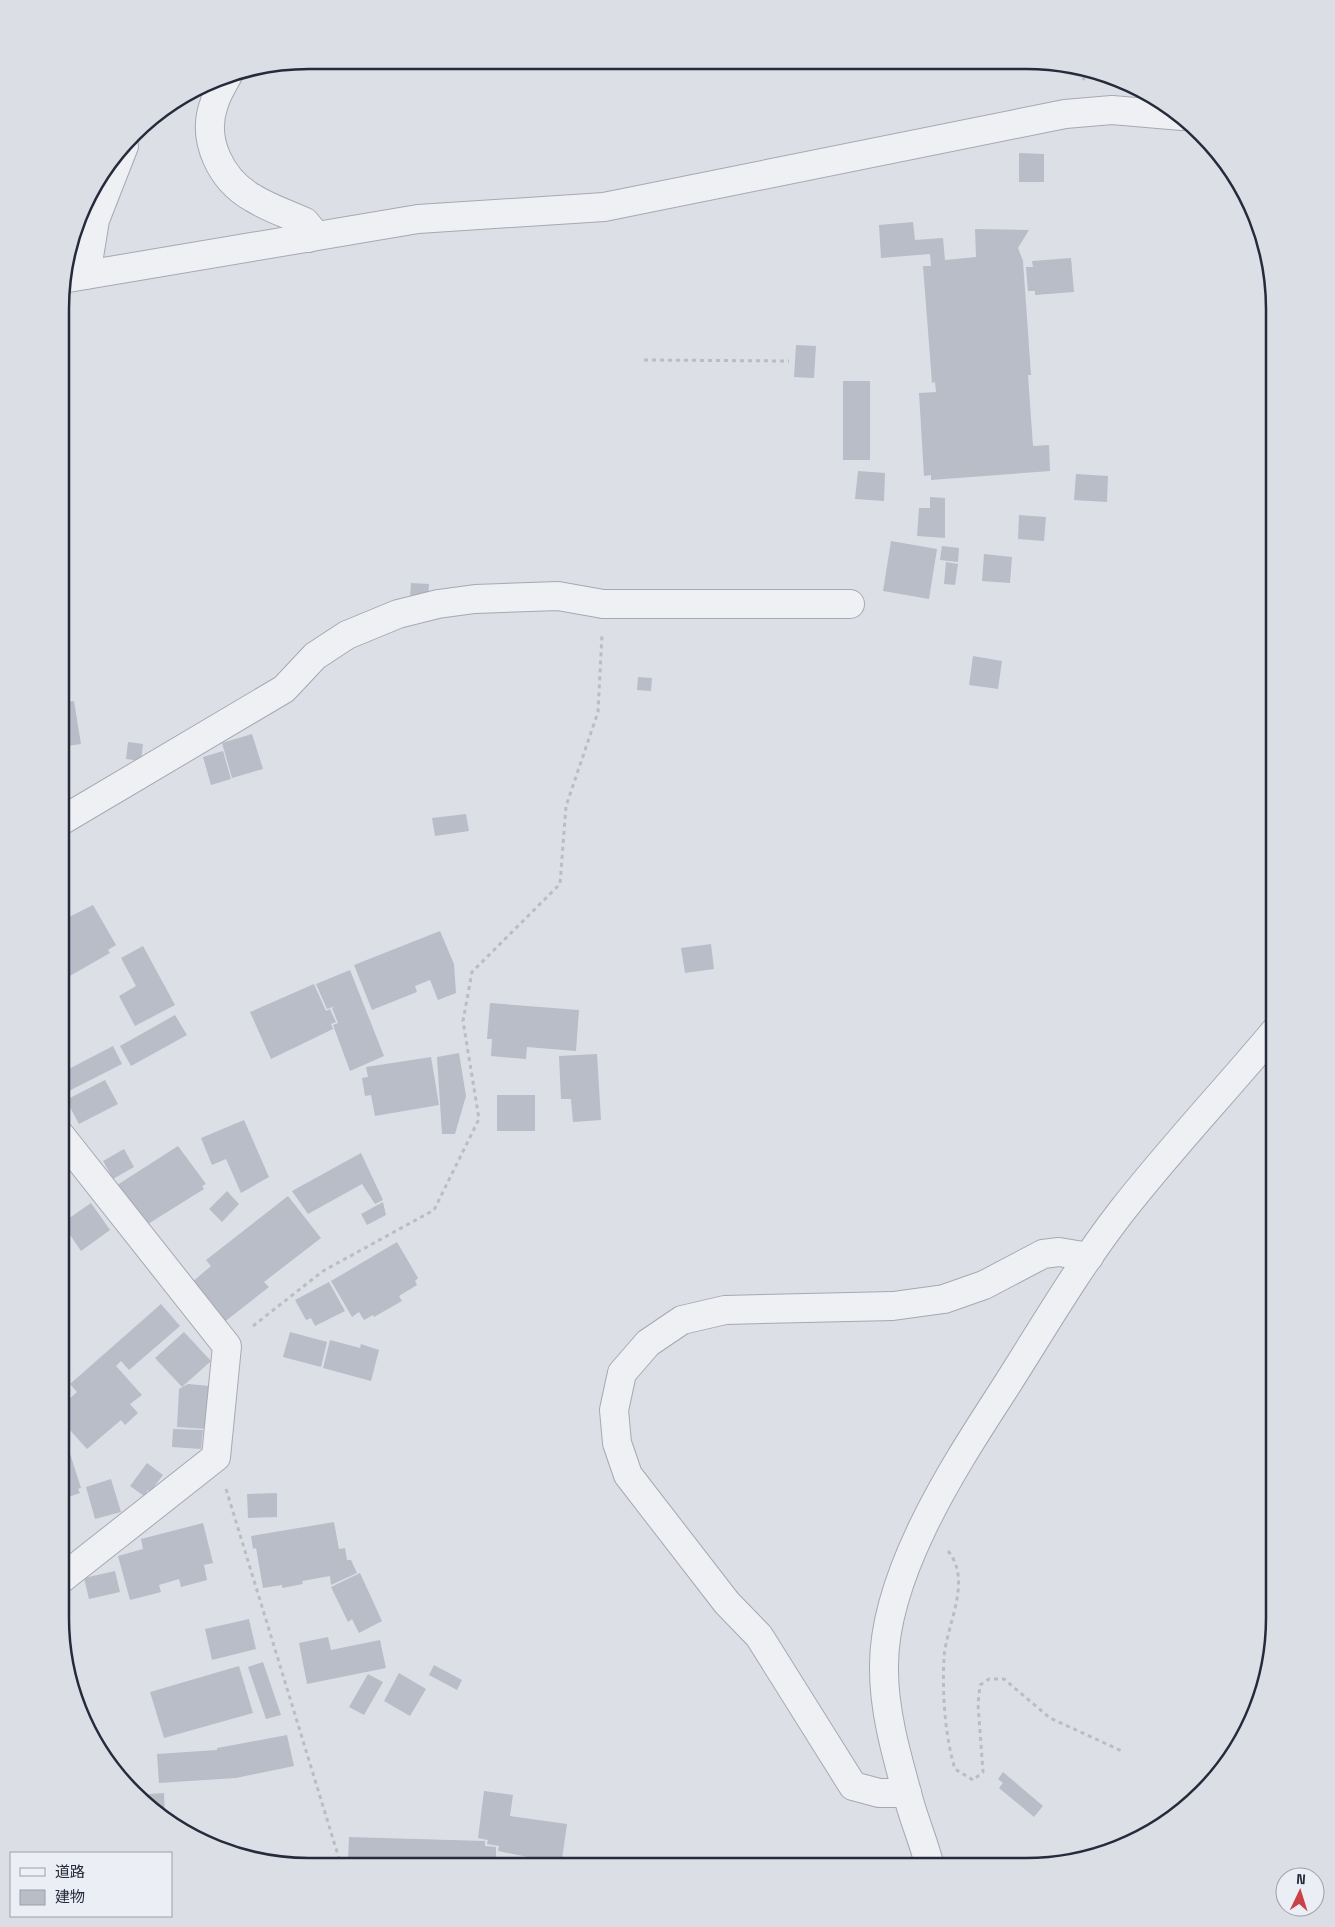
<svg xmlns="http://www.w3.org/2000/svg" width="1335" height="1927" viewBox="0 0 1335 1927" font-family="'Space Grotesk','Noto Sans JP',sans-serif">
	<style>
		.building { fill: #b9bdc8 }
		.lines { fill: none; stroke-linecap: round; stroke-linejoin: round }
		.minor-casing { stroke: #a5a9b3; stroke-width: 30 }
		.path { stroke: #babdc4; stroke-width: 3; stroke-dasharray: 4 4; stroke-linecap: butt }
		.minor { stroke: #eef0f4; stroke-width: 28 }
		.rim { fill: none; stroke: #262b3c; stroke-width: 2.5 }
	</style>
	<rect width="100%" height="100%" fill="#dcdfe6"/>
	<g class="building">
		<polygon points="1019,153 1044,154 1044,182 1019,182"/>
		<polygon points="913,222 915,240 943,238 945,260 976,257 975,229 1029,230 1018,248 1023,261 1031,375 1028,375 1033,446 1049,445 1050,471 931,480 931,475 924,476 919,393 936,392 935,382 932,383 923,266 931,266 930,254 881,258 879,225"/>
		<polygon points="1071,258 1074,292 1035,295 1035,291 1028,291 1026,267 1033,267 1032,261"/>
		<polygon points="796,345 816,346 814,378 794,377"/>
		<rect x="843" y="381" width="27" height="79"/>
		<polygon points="858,471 885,473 884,501 855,499"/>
		<polygon points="1076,474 1108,476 1107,502 1074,500"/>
		<polygon points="930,497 945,498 945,538 917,536 919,508 930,508"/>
		<polygon points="1019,515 1046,517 1044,541 1018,539"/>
		<polygon points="891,541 937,549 929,599 883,591"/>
		<polygon points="942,546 959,548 958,562 940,560"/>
		<polygon points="984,554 1012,557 1010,583 982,581"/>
		<polygon points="946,562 958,564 955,585 944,584"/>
		<polygon points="411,583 429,584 428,601 410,599"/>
		<polygon points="973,656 1002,661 998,689 969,685"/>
		<polygon points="638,677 652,678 651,691 637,690"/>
		<polygon points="74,701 81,744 61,747 61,703"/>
		<polygon points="252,734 263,769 232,778 222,743"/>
		<polygon points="128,742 143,744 141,761 126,759"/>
		<polygon points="223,751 231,779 211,785 203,757"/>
		<polygon points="466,814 469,831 435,836 432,818"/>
		<polygon points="93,905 116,945 108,950 110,953 61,981 61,921"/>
		<polygon points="440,931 454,964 456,993 438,1000 430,980 415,986 417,992 372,1010 354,965"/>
		<polygon points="711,944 714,969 685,973 681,948"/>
		<polygon points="143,946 175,1005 135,1026 119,996 136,986 121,958"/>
		<polygon points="350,970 384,1056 350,1071 333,1025 338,1023 332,1008 335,1006 327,1009 316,984"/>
		<polygon points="314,984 326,1011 330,1009 336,1022 331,1024 333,1029 271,1059 250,1012"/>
		<polygon points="490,1003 579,1010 576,1051 527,1047 526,1059 491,1056 492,1039 487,1039"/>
		<polygon points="175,1015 187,1035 131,1066 120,1046"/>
		<polygon points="113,1046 122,1064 61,1095 61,1073"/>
		<polygon points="459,1053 466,1096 455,1134 442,1134 437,1057"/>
		<polygon points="597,1054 601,1120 573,1122 571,1099 561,1099 559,1056"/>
		<polygon points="431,1057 439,1105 375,1116 371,1095 365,1096 362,1078 368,1077 366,1067"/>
		<polygon points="105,1080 118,1104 79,1124 66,1100"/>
		<rect x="497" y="1095" width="38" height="36"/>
		<polygon points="244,1120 269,1177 241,1193 226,1159 212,1165 201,1138"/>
		<polygon points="178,1146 206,1184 202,1186 204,1189 140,1229 114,1187"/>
		<polygon points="124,1149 134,1167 113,1179 103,1161"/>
		<polygon points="361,1153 383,1200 375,1204 362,1184 308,1214 292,1191"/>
		<polygon points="61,1160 69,1173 61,1177"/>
		<polygon points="227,1191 239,1204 222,1222 209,1209"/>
		<polygon points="288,1196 321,1238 264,1282 269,1287 223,1323 191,1283 211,1266 206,1260"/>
		<polygon points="383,1202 386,1215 367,1225 361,1214"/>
		<polygon points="91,1203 110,1230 81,1251 62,1223"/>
		<polygon points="397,1242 418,1278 415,1281 417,1285 399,1296 402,1301 374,1317 373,1315 364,1320 359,1312 352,1317 331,1281"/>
		<polygon points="329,1282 345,1311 315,1326 311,1318 306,1320 295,1300"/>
		<polygon points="161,1304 180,1326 129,1370 121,1361 116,1366 142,1395 130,1404 138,1413 125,1425 121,1420 87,1449 60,1419 60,1407 77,1392 70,1384"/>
		<polygon points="184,1332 211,1361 182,1387 155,1358"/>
		<polygon points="290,1332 327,1342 321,1367 283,1357"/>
		<polygon points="330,1340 360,1348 361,1344 379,1350 371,1381 323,1368"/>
		<polygon points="188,1384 210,1386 207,1429 177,1427 179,1389"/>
		<polygon points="173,1429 203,1430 201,1449 172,1447"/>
		<polygon points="65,1438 81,1488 78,1489 80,1493 60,1500 60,1439"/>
		<polygon points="147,1463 163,1475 150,1492 148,1490 144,1496 130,1486"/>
		<polygon points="111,1479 121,1512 95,1519 86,1487"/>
		<polygon points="277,1493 277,1517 248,1518 247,1494"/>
		<polygon points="334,1522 339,1549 345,1548 347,1560 351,1560 357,1573 331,1585 330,1576 302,1581 303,1584 282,1588 282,1585 263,1588 256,1548 253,1549 251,1536"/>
		<polygon points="203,1523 213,1563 204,1565 207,1580 181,1587 179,1579 159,1585 161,1592 130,1600 118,1556 143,1549 141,1539"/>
		<polygon points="115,1571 120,1592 89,1599 84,1578"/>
		<polygon points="360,1573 382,1621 359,1633 352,1619 348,1622 331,1587"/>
		<polygon points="249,1619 256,1649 212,1660 205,1629"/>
		<polygon points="328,1637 331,1650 380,1640 386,1668 307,1684 299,1643"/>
		<polygon points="263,1662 281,1715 266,1719 248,1667"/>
		<polygon points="434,1665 462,1680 457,1690 429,1675"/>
		<polygon points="239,1666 253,1713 164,1738 150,1692"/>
		<polygon points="399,1673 426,1689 410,1716 384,1701"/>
		<polygon points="368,1674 383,1682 364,1715 349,1707"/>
		<polygon points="287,1735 294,1766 236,1778 159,1783 157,1754 217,1750 217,1748"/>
		<polygon points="1003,1772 1043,1806 1034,1817 999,1788 1003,1783 998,1779"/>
		<polygon points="484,1791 513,1795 510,1816 567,1824 561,1866 537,1866 538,1859 498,1851 499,1846 487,1844 488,1840 478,1838"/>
		<polygon points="164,1793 165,1820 157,1816 136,1795"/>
		<polygon points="349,1837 485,1841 485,1846 496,1847 496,1866 376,1865 376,1860 348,1860"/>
	</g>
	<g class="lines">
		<g class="minor-casing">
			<g id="minor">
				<path d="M229 73C224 83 217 93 214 104 201 140 221 180 253 198 269 208 288 214 305 222L310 228 309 238"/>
				<polyline points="86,275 95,220 124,146"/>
				<polyline points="62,279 418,219 604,207 1065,114 1112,110 1182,116"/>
				<polyline points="61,821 284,689 315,656 347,635 398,614 438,604 475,599 558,596 603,604 850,604"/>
				<polyline points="60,1580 216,1457 227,1346 61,1136"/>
				<polyline points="907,1793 879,1793 853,1786 759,1636 727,1603 628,1475 617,1443 614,1410 622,1373 648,1343 682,1320 725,1310 893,1306 944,1299 984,1285 1043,1254 1059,1252 1089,1257"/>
				<path d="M930 1867C924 1842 913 1818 907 1793 896 1753 884 1711 884 1670 882 1579 951 1471 999 1397 1039 1335 1076 1270 1121 1212 1170 1149 1224 1092 1275 1031"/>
			</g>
		</g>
		<g class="path">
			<polyline points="1083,80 1088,70"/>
			<polyline points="644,360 789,361"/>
			<polyline points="253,1326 323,1271 434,1210 479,1119 463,1021 472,972 560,884 566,806 598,712 602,635"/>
			<polyline points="226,1489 341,1865"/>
			<path d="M948 1551C973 1581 946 1625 944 1658 942 1692 945 1737 955 1769L973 1780 983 1772 978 1704 980 1685 989 1679H1004L1050 1718 1124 1752"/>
		</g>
		<use href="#minor" class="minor"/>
	</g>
	<path d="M0 0H1335V1927H0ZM309 69H1026A240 240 0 0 1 1266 309V1618A240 240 0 0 1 1026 1858H309A240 240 0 0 1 69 1618V309A240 240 0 0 1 309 69Z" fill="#dbdee5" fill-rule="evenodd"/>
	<path class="rim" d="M309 69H1026A240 240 0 0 1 1266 309V1618A240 240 0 0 1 1026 1858H309A240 240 0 0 1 69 1618V309A240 240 0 0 1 309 69Z"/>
	<rect x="10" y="1852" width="162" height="65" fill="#ebeef4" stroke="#9ca0aa"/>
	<rect x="20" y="1868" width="25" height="8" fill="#eef0f4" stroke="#9ca0aa"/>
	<text x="55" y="1877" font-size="15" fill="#262b3c">道路</text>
	<rect x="20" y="1890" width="25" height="15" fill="#b9bdc8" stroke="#9ca0aa"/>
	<text x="55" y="1902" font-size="15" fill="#262b3c">建物</text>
	<g transform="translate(1300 1892) rotate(4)"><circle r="24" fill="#ebeef4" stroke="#9ca0aa"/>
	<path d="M0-4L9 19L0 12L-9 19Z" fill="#ca4146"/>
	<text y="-8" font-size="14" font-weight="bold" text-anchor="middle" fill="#262b3c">N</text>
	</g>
</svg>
